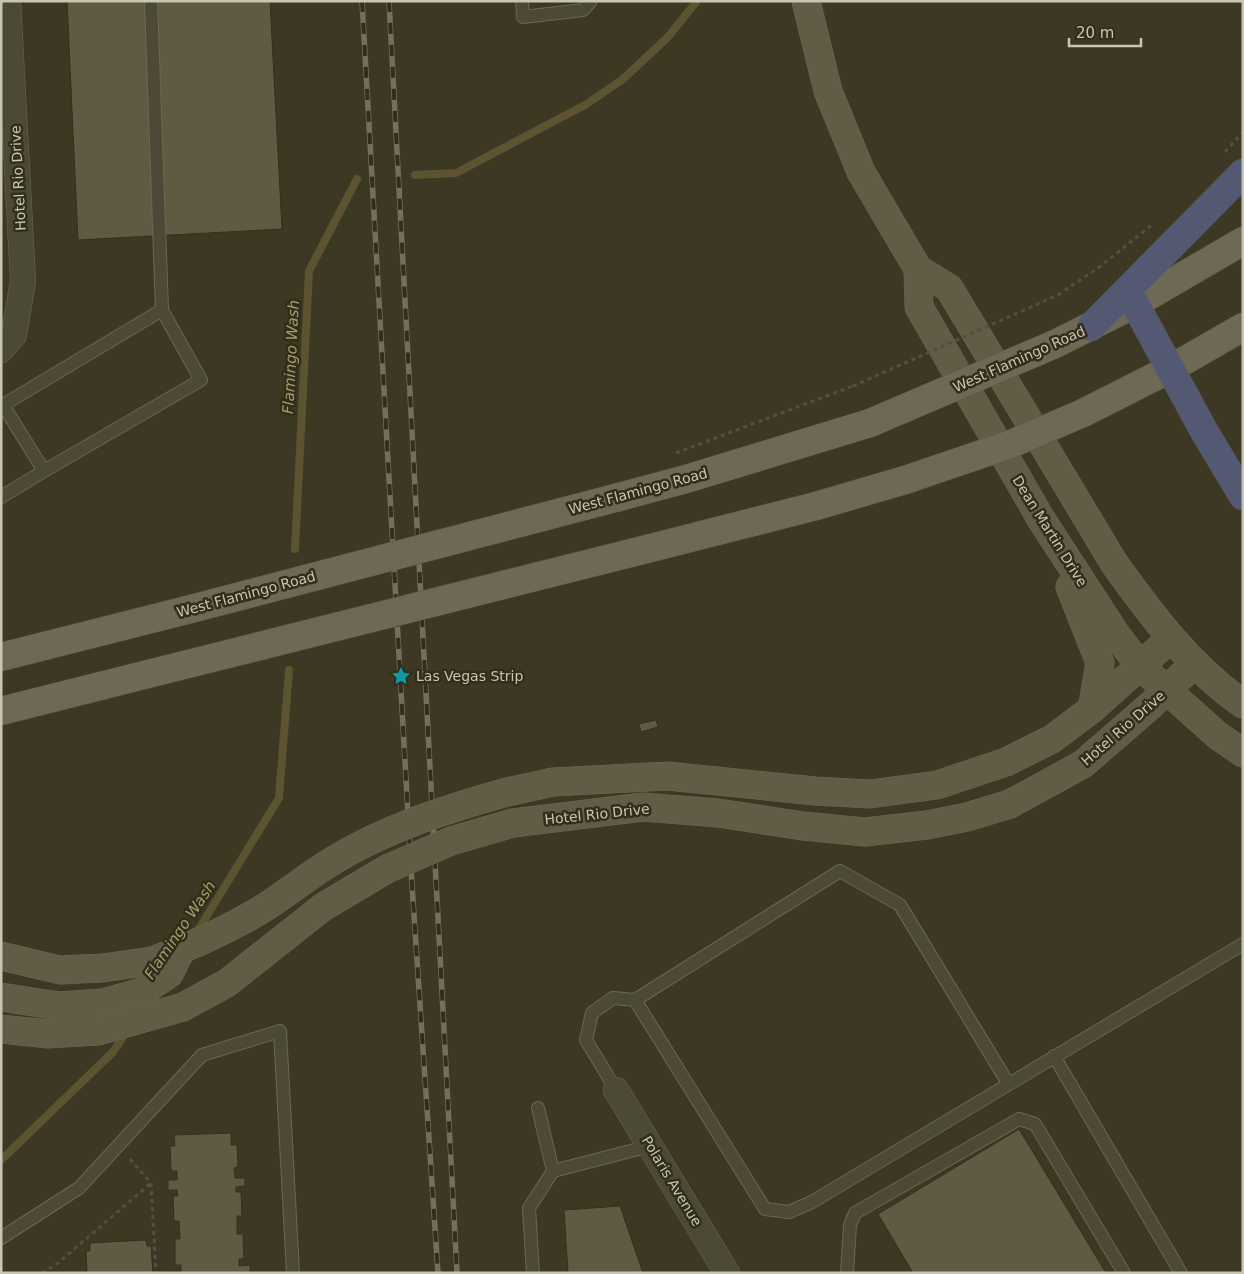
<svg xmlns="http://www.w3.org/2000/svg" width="1244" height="1274" viewBox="0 0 1244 1274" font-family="'DejaVu Sans',sans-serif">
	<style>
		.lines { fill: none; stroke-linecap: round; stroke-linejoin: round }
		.stream { stroke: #5c5330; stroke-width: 8 }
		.building { fill: #5f5a42; stroke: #34301e }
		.service-casing { stroke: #6b6755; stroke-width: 14 }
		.minor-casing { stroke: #6b6755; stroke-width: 26 }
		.secondary-casing { stroke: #6b6755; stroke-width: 29 }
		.primary-casing { stroke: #595543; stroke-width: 29 }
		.motorway-casing { stroke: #585442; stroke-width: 29 }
		.path { stroke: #5b4b43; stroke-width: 3; stroke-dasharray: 4 4; stroke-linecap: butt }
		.service { stroke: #4d4937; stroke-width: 12 }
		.minor { stroke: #4d4937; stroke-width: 25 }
		.secondary { stroke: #605c45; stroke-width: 28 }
		.primary { stroke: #6d6955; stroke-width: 28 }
		.motorway { stroke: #545973; stroke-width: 28 }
		.rail-casing { stroke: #746f59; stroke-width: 5.5 }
		.rail { stroke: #322e1c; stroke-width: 4; stroke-dasharray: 11; stroke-linecap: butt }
		.secondary-bridge-casing { stroke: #6b6755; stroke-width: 29; stroke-linecap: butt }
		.primary-bridge-casing { stroke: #595543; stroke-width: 29; stroke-linecap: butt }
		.path-bridge { stroke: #5b4b43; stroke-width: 3; stroke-dasharray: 4 4; stroke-linecap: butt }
		.secondary-bridge { stroke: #605c45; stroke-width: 28 }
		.primary-bridge { stroke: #6d6955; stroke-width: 28 }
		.labels { text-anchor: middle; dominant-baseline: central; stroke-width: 5; stroke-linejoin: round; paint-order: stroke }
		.street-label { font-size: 14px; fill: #c8c5b3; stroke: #322e1c }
		.poi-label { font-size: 14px; fill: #c8c5b3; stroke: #322e1c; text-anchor: start }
		.water-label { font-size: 15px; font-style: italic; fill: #a89c6b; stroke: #322e1c }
	</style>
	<rect width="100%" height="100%" fill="#3d3823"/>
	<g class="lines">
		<g class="stream">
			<polyline points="415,175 456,173 585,105 622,80 668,37 697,1"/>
			<polyline points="295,549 309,271 357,179"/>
			<polyline points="197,932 279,798 289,670"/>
			<polyline points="1,1160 113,1052 127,1031"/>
		</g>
	</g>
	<g class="building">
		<polygon points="67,1 270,1 282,229 78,240"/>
		<polygon points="656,720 658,727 641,732 639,724"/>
		<polygon points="1019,1129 1106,1273 913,1273 878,1214"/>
		<polygon points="231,1133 231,1145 237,1145 238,1167 234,1168 235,1178 245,1178 245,1186 236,1187 236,1192 241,1192 242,1216 237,1216 237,1234 243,1234 244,1259 239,1259 239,1266 250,1265 250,1273 172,1273 181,1271 181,1265 175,1265 175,1239 180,1239 179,1221 174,1221 173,1196 178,1196 177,1190 168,1190 168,1180 177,1180 177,1171 171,1171 170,1146 175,1146 174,1135"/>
		<polygon points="620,1206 643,1273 568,1273 564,1210"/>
		<polygon points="146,1240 147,1246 151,1246 153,1273 87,1273 86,1251 90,1251 90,1243"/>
	</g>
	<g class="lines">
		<g class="service-casing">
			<g id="service">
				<polyline points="151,1 162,310"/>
				<polyline points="522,1 523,17 583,10 591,1"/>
				<polyline points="3,405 162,310 201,380 44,471"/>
				<polyline points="1,406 3,405 44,471 1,497"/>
				<polyline points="635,1000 840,871 900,905 1008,1083"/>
				<polyline points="1054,1056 1181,1273"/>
				<polyline points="616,1090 586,1040 592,1013 613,998 635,1000 765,1209 789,1212 812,1202 1243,944"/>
				<polyline points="538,1108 553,1171 650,1146"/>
				<polyline points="1,1238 79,1188 202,1055 280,1031 293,1273"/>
				<polyline points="533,1273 529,1208 553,1171"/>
				<polyline points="847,1273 850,1225 855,1213 1019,1119 1035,1124 1124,1273"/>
			</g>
		</g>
		<g class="minor-casing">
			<g id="minor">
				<polyline points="1,350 14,335 23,281 8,1"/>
				<polyline points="616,1090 727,1273"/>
			</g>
		</g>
		<g class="secondary-casing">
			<g id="secondary">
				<path d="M806 1 828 91 861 172 918 269 949 288 1114 563C1151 615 1190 667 1243 704"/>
				<polyline points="918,269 919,307 1041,519 1115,633 1140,666 1217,735 1243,753"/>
				<polyline points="1070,587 1100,663 1092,709"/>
				<polyline points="507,792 553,782 668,776 815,791 870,794 937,785 1006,762 1052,739 1092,709 1171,638"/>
				<polyline points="513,823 643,807 718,813 803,826 865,832 927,825 967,817 1010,804 1083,764 1151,705 1195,663"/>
				<polyline points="1,956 60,970 102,968 152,961"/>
				<polyline points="1,997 59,1006 103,1003 142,992 169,974 181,950"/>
				<polyline points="1,1029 48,1034 98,1031"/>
			</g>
		</g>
		<g class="primary-casing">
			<g id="primary">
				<polyline points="1055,344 1135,304 1243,241"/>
				<polyline points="1083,413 1170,369 1243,327"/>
				<polyline points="619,497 686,479 870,423"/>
				<polyline points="623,555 816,506 905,480"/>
				<polyline points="1,657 183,611"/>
				<polyline points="1,711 188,664"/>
			</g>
		</g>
		<g class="motorway-casing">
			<g id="motorway">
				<polyline points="1135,304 1204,431 1243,496"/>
				<polyline points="1091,327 1243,173"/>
			</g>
		</g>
		<g class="path">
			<polyline points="1225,152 1243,132"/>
			<polyline points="1058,295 1098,268 1152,225"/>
			<polyline points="676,453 853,386"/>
			<polyline points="130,1159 151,1183 156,1273"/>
			<polyline points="42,1273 58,1263 151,1183"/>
		</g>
		<use href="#service" class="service"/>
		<use href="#minor" class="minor"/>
		<use href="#secondary" class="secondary"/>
		<use href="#primary" class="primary"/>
		<use href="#motorway" class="motorway"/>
		<g class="rail-casing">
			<g id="rail">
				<polyline points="362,1 412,885 438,1273"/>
				<polyline points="389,1 457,1273"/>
			</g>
		</g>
		<use href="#rail" class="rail"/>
		<g class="secondary-bridge-casing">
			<g id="secondary-bridge">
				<path d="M152 961C189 947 225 931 259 911 284 896 306 877 331 862 385 828 447 809 507 792"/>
				<polyline points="98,1031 183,1007 227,983 323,907 387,869 451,841 513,823"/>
			</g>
		</g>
		<g class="primary-bridge-casing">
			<g id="primary-bridge">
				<polyline points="870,423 1055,344"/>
				<polyline points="905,480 1011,444 1083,413"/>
				<polyline points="183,611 619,497"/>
				<polyline points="188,664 623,555"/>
			</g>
		</g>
		<polyline class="path-bridge" points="853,386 1058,295"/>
		<use href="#secondary-bridge" class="secondary-bridge"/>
		<use href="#primary-bridge" class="primary-bridge"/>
	</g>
	<defs>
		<g id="sight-bare" transform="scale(1.5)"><path d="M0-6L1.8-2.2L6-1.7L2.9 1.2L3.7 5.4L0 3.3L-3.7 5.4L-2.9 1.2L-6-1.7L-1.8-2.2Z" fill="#0f9aa8" stroke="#322e1c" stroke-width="2.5" paint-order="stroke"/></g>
	</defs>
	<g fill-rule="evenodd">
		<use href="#sight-bare" x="401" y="676"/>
	</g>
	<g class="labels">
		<g class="street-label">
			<text transform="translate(18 178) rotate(-93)">Hotel Rio Drive</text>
			<text transform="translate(1019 359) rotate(-24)">West Flamingo Road</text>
			<text transform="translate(638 491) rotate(-15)">West Flamingo Road</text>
			<text transform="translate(1050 531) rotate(58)">Dean Martin Drive</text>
			<text transform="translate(246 594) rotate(-15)">West Flamingo Road</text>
			<text transform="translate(1123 728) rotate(-41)">Hotel Rio Drive</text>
			<text transform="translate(597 814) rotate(-6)">Hotel Rio Drive</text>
			<text transform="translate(672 1181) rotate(59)">Polaris Avenue</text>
		</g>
		<g class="poi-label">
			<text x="416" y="676">Las Vegas Strip</text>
		</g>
		<g class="water-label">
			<text transform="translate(291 357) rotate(-87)">Flamingo Wash</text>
			<text transform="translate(180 930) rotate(-56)">Flamingo Wash</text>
		</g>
	</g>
	<rect width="1244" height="1274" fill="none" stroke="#c8c5b3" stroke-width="5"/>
	<path d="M1069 38v8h72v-8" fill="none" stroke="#c8c5b3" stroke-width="2.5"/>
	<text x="1076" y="38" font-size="15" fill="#c8c5b3" stroke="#322e1c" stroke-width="4" paint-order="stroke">20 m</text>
</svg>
